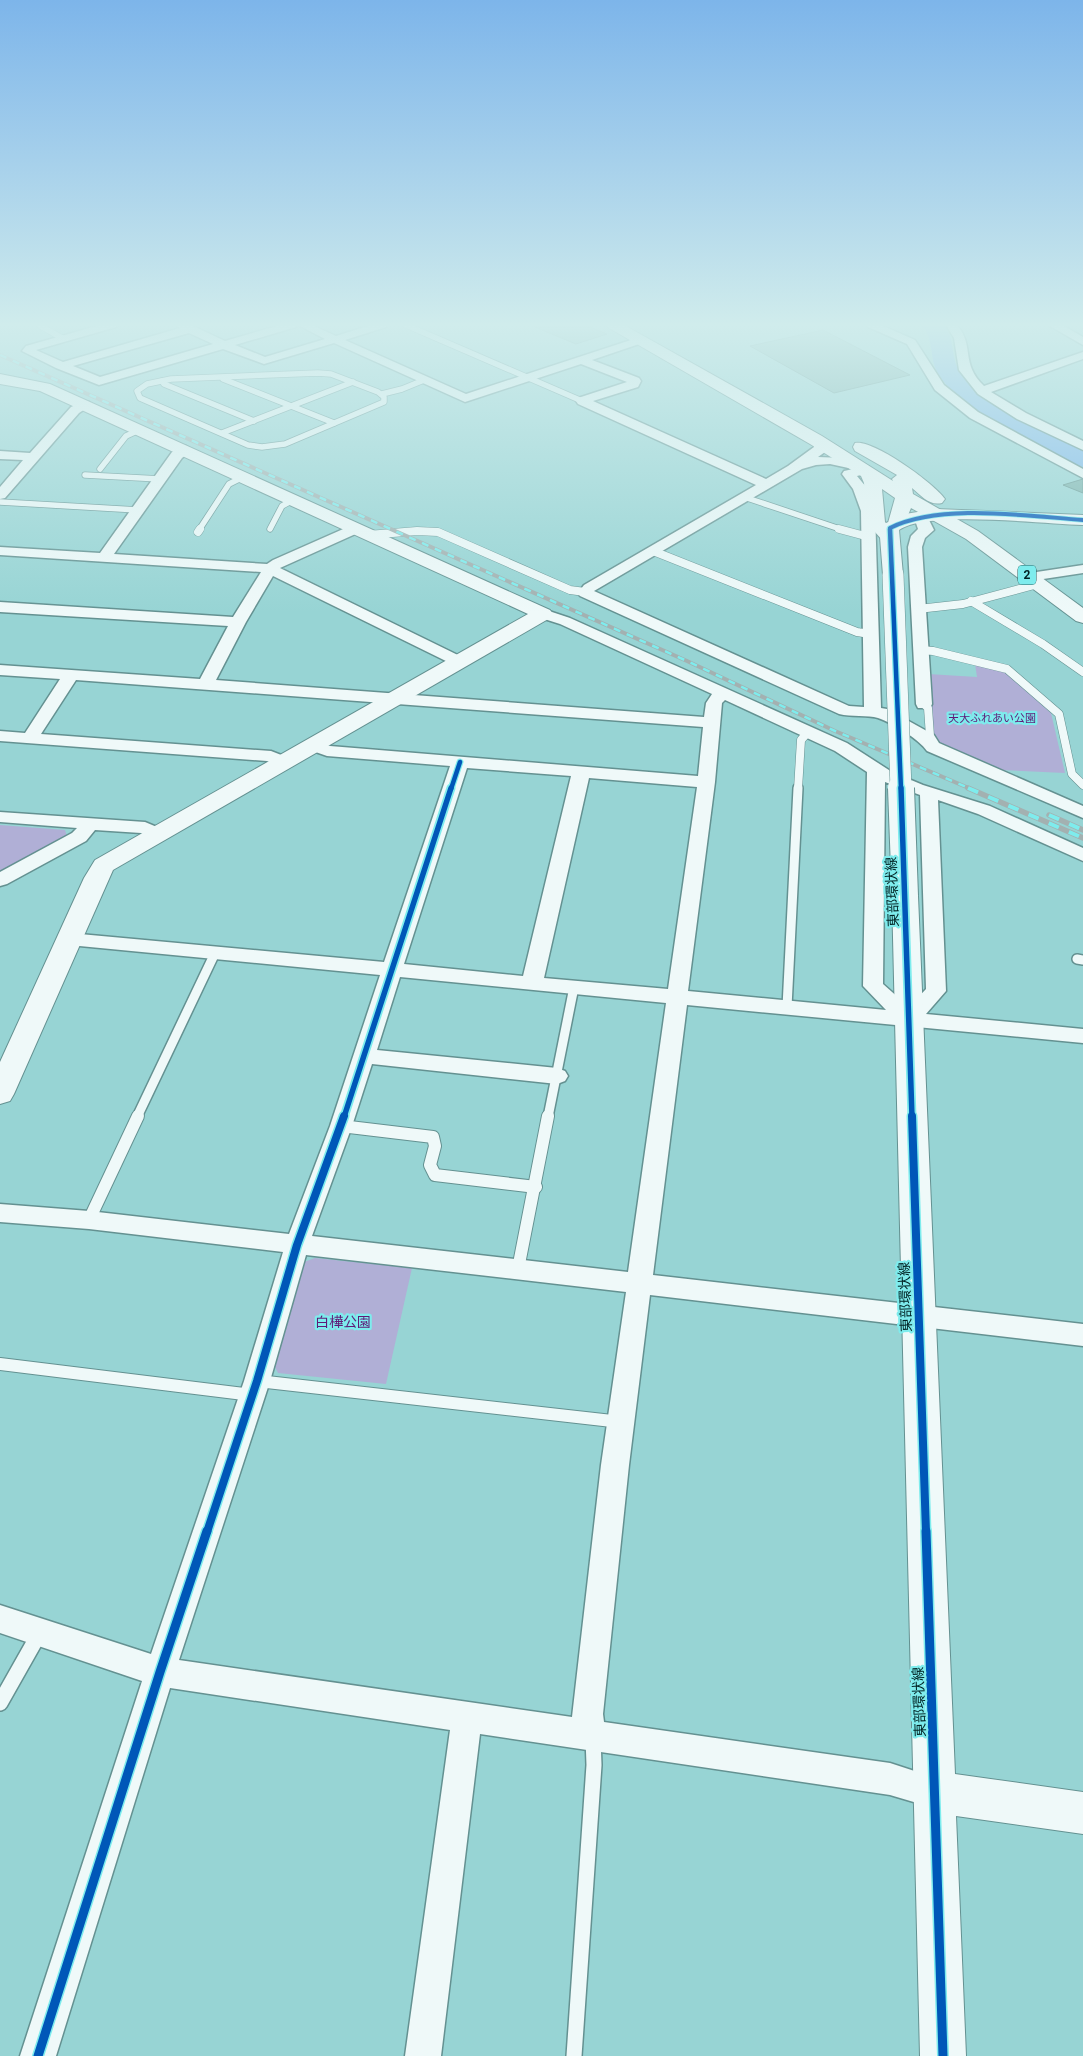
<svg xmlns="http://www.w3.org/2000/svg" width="1083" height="2056" viewBox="0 0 1083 2056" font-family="Roboto,'Noto Sans JP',sans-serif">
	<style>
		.green { fill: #b0afd6 }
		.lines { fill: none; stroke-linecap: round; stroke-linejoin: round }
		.river { fill: #7eb7ec; fill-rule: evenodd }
		.building { fill: #7cb3ae; stroke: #659793 }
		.lane-far4-casing { stroke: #649191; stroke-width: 7 }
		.lane-far3-casing { stroke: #649191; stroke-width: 9 }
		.lane-far2-casing { stroke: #649191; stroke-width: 12 }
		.lane-far1-casing { stroke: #649191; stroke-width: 14 }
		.lane-casing { stroke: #649191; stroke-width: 18 }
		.street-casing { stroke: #649191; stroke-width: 3 }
		.secondary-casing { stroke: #649191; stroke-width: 2 }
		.primary-casing { stroke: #649191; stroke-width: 2 }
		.lane-far4 { stroke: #eff9f9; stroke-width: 5.5 }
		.lane-far3 { stroke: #eff9f9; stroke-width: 8 }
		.lane-far2 { stroke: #eff9f9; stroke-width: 9 }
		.lane-far1 { stroke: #eff9f9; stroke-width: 12 }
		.lane { stroke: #eff9f9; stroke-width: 15 }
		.street { fill: #eff9f9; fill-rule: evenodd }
		.secondary { fill: #eff9f9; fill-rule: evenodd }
		.primary { fill: #eff9f9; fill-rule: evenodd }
		.rail-far1-casing { stroke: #a3b1b1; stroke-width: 4 }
		.rail-casing { stroke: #a3b1b1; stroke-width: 5.5 }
		.rail-far1 { stroke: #7eeced; stroke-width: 2.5; stroke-dasharray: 7; stroke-linecap: butt }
		.rail { stroke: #7eeced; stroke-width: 4; stroke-dasharray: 11; stroke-linecap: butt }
		.secondary-bridge-far1-casing { stroke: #649191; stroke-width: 22; stroke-linecap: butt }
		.secondary-bridge-casing { stroke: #649191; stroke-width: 28; stroke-linecap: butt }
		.secondary-bridge-far1 { stroke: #eff9f9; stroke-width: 21 }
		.secondary-bridge { stroke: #eff9f9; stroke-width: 26 }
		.cycleway-far4-casing { stroke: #7eeced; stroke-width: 5.5 }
		.cycleway-far3-casing { stroke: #7eeced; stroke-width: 7 }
		.cycleway-far2-casing { stroke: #7eeced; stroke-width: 9 }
		.cycleway-far1-casing { stroke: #7eeced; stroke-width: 11 }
		.cycleway-casing { stroke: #7eeced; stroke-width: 12 }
		.cycleway-far4 { stroke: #0057b8; stroke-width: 4 }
		.cycleway-far3 { stroke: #0057b8; stroke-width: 4.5 }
		.cycleway-far2 { stroke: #0057b8; stroke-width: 5.5 }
		.cycleway-far1 { stroke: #0057b8; stroke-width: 8 }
		.cycleway { stroke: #0057b8; stroke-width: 9 }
		.labels { text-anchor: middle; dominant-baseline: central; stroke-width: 4.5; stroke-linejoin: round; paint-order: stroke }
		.far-park-label { font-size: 11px; fill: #601a76; stroke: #7eeced }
		.shield { fill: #7eeced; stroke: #265f60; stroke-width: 1 }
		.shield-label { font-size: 12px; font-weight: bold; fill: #002223 }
		.street-label { font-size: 14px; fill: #002223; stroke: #7eeced }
		.park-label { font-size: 14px; fill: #601a76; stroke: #7eeced }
	</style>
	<rect width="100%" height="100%" fill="#97d4d4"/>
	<g class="green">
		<polygon points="975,664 1005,672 1051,713 1065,773 1002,770 939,743 934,737 928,674 977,677"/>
		<polygon points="0,825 65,830 67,836 0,873"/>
		<polygon points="315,1258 412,1268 386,1384 278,1373 273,1363 304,1262"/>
	</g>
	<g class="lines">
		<path class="river" d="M922 325H944C956 340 950 358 960 372 983 404 1048 430 1083 449V467L1074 464C1034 443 964 414 939 375 928 358 936 344 922 325Z"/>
	</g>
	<g class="building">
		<polygon points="530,325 585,325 607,334 576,344"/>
		<polygon points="823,330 910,375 834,393 750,346"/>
		<polygon points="1083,479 1083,493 1063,485"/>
	</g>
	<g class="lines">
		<g class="lane-far4-casing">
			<g id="lane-far4">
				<polyline points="39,325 62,338"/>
				<polyline points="406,325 582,401"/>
				<polygon points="318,373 331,374 378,392 384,397 384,402 285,444 262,447 248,445 140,398 137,391 147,384 171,379"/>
				<polyline points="223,379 334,423"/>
				<polyline points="162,381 164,384 254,421"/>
				<polyline points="382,394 402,389 424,380"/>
				<polyline points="222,433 353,382"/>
				<polyline points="100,469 126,436 139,430"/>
				<polyline points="85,475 160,479"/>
				<polyline points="744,497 843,530"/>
				<polyline points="0,502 138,510"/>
				<polyline points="270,529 282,506 293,500"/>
				<polyline points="199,530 229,484 243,477"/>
			</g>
		</g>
		<g class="lane-far3-casing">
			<g id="lane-far3">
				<polyline points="839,529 869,537"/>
				<polyline points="198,532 200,529"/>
				<polyline points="368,535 417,531 438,532 570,590 585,592"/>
				<polyline points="653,551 857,632 870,634"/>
				<polyline points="971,601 1043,644 1083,672"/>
				<polyline points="918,609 963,604 1038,584"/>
				<polyline points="921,650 933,651 1007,669 1059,714 1072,774 1083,785"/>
				<polyline points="924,704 928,708 930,736 928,739"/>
				<polyline points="798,789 801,740 808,732"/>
			</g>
		</g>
		<g class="lane-far2-casing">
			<g id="lane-far2">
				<polyline points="1077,959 1083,960"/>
				<polyline points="787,1007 798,788"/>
				<polyline points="137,1117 215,953"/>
				<polyline points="548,1117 574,987"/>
			</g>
		</g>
		<g class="lane-far1-casing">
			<g id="lane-far1">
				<polyline points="341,1126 433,1137 435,1146 430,1165 435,1175 536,1187"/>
				<polyline points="89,1220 138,1116"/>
				<polyline points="518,1269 548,1116"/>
				<polyline points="0,1364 252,1395"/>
				<polyline points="258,1381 621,1422"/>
			</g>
		</g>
		<g class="lane-casing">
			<g id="lane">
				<polyline points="0,1703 39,1634"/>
				<polyline points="574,2056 594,1765 593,1738"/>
			</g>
		</g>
		<g class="street-casing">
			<g id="street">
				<path d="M100 325H118L116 327 36 350 63 362 180 328 177 325H191L225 341 280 325H312L336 336 371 325H387L386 327 345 340 466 394 637 338H645L647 340 645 342 592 360 639 378 641 381 638 387 593 401 766 479 788 466 814 447V445L810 440 816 436 821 437 827 444 825 452 818 457 843 458 869 467 871 470 869 473 857 476 867 488 875 511 881 708 887 709 934 735 939 743 1083 806V818L927 751C919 739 892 723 878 718 868 715 851 717 839 714L580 596 578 593 584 585 756 485 578 404 576 401 578 398 627 382 581 364 465 402 334 343 264 364 223 349 99 385 56 368 22 351 26 346ZM298 325 325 339 265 357 235 345 296 327ZM189 333 213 344 100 377 73 366ZM830 464 853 469 844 471 842 474 853 489 861 511 864 707 849 706 594 591 802 469 816 465Z"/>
				<polygon points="867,325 881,325 915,340 944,385 978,412 1083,469 1083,478 970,418 935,390 907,344 868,327"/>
				<path d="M946 325H957C975 346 960 363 984 386L1083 352V359L991 392 1026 413 1083 441V450L1017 419 978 394 959 370 954 338Z"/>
				<polygon points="1048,325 1062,325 1083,337 1083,345"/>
				<polygon points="85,401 89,402 91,405 79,413 5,498 0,499 0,487 23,460 0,459 0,451 30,453 71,407"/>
				<path d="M186 446 192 450 182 458 114 554 267 564 273 560 350 526H360L362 529 360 532 280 568 466 659 468 662 466 665H454L273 576 246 622 216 680 704 717 706 703 712 694 560 624 538 617 535 614 538 611 543 609 570 618 847 743 892 772 923 785 990 806 1083 848V861L978 814 938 800 946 991 926 1014 1083 1029V1043L687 1005 653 1275 1083 1324V1346L650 1295 629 1465 603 1714 604 1722 890 1763 945 1781 950 1792 945 1803 934 1808 890 1795 480 1734 441 2056H405L450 1730 170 1688 56 2056H20L142 1681 0 1633V1605L151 1654 244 1381 283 1252 89 1229 0 1222V1204L89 1211 289 1234 330 1126 380 975 69 945 62 944 59 939 62 934 69 933 384 962 450 766 327 756 307 749 304 745 307 741 313 740 330 746 698 776 703 727 76 680 41 734 271 751 289 758 292 762 289 766 283 767 267 761 0 741V731L25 733 60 679 0 675V665L200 679 228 626 0 612V602L233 617 261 572 0 555V547L100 553 172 452ZM725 700 835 751 867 772 863 986 886 1010 688 991 715 782 722 703ZM467 768 571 776 523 976 404 964ZM589 778 697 787 668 989 544 978ZM885 782 920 795 926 989 909 1007 883 984ZM400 977 666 1003 628 1272 312 1236 352 1126 372 1064 557 1084 565 1081 568 1076 565 1071 557 1068 377 1050ZM306 1255 626 1292 601 1465 572 1717 179 1660 270 1381Z"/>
				<polygon points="921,513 926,514 934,530 925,538 922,547 932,704 930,708 918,708 916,704 908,547 911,536 918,529 914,517"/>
				<polygon points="1083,565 1083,573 1030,581 1025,580 1023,577 1025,574 1030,573"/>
				<polygon points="0,812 145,822 164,830 166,834 164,838 157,840 141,833 95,830 86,841 7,884 0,886 0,872 72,833 77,828 0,822"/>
			</g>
		</g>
		<g class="secondary-casing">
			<g id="secondary">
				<polygon points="0,374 50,384 550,610 553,614 550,618 113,870 14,1094 10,1101 0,1104 0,1062 84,878 95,860 528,614 40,391 0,384"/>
				<path d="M936 509 1083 515V525C1043 524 928 510 899 530L903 575 900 579 893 581 886 579 883 575 880 537 884 524 905 514Z"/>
				<polygon points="905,888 914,891 918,896 955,1774 1083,1792 1083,1834 956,1816 966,2056 920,2056 892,896 896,891"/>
			</g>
		</g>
		<g class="primary-casing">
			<path id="primary" d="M607 325H624L822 436 893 481 892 479 897 475 855 451 853 447 855 443C873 439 934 483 945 499L942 503C929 506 922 496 912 488L913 494 978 531 1083 608V623L1076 621 966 539 911 508 903 527 897 528 891 527 888 523 895 498 882 489 885 522 898 537 895 541 889 543 883 541 867 523 864 483 861 476 810 444 609 328Z"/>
		</g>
		<use href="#lane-far4" class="lane-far4"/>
		<use href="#lane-far3" class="lane-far3"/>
		<use href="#lane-far2" class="lane-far2"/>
		<use href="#lane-far1" class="lane-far1"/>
		<use href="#lane" class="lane"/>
		<use href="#street" class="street"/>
		<use href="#secondary" class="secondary"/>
		<use href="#primary" class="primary"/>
		<g class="rail-far1-casing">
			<polyline id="rail-far1" points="0,355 687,661 835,731 971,789"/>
		</g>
		<g class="rail-casing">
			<g id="rail">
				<polyline points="968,788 1083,838"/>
				<polyline points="1049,815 1083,830"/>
			</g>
		</g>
		<use href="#rail-far1" class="rail-far1"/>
		<use href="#rail" class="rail"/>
		<g class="secondary-bridge-far1-casing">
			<polyline id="secondary-bridge-far1" points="893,575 901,789"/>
		</g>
		<g class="secondary-bridge-casing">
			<polyline id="secondary-bridge" points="901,788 905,896"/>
		</g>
		<use href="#secondary-bridge-far1" class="secondary-bridge-far1"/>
		<use href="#secondary-bridge" class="secondary-bridge"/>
		<g class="cycleway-far4-casing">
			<path id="cycleway-far4" d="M890 530V528C941 503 1026 516 1083 520"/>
		</g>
		<g class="cycleway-far3-casing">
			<g id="cycleway-far3">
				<polyline points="890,529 901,789"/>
				<polyline points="451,789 460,762"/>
			</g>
		</g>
		<g class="cycleway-far2-casing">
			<g id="cycleway-far2">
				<polyline points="901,788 912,1117"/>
				<polyline points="344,1117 451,788"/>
			</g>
		</g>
		<g class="cycleway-far1-casing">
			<g id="cycleway-far1">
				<polyline points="912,1116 926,1532"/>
				<polyline points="207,1532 257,1381 297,1245 344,1116"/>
			</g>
		</g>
		<g class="cycleway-casing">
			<g id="cycleway">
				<polyline points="926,1531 943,2056"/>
				<polyline points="38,2056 160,1672 207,1531"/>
			</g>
		</g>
		<use href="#cycleway-far4" class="cycleway-far4"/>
		<use href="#cycleway-far3" class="cycleway-far3"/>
		<use href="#cycleway-far2" class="cycleway-far2"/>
		<use href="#cycleway-far1" class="cycleway-far1"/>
		<use href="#cycleway" class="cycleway"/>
	</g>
	<linearGradient id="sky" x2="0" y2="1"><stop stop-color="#7db5ea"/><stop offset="0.53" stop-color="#d0ecec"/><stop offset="1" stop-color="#d0ecec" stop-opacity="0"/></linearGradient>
	<rect width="1083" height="613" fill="url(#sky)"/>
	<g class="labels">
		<g class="far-park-label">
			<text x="992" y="718">天大ふれあい公園</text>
		</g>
		<rect class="shield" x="1018" y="565.5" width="18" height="19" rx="4"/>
		<g class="shield-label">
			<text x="1027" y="575">2</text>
		</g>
		<g class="street-label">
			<text transform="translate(892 892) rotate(-92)">東部環状線</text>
			<text transform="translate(905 1297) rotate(-92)">東部環状線</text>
			<text transform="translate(919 1702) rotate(-92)">東部環状線</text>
		</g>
		<g class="park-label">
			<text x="343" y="1322">白樺公園</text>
		</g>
	</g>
</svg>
